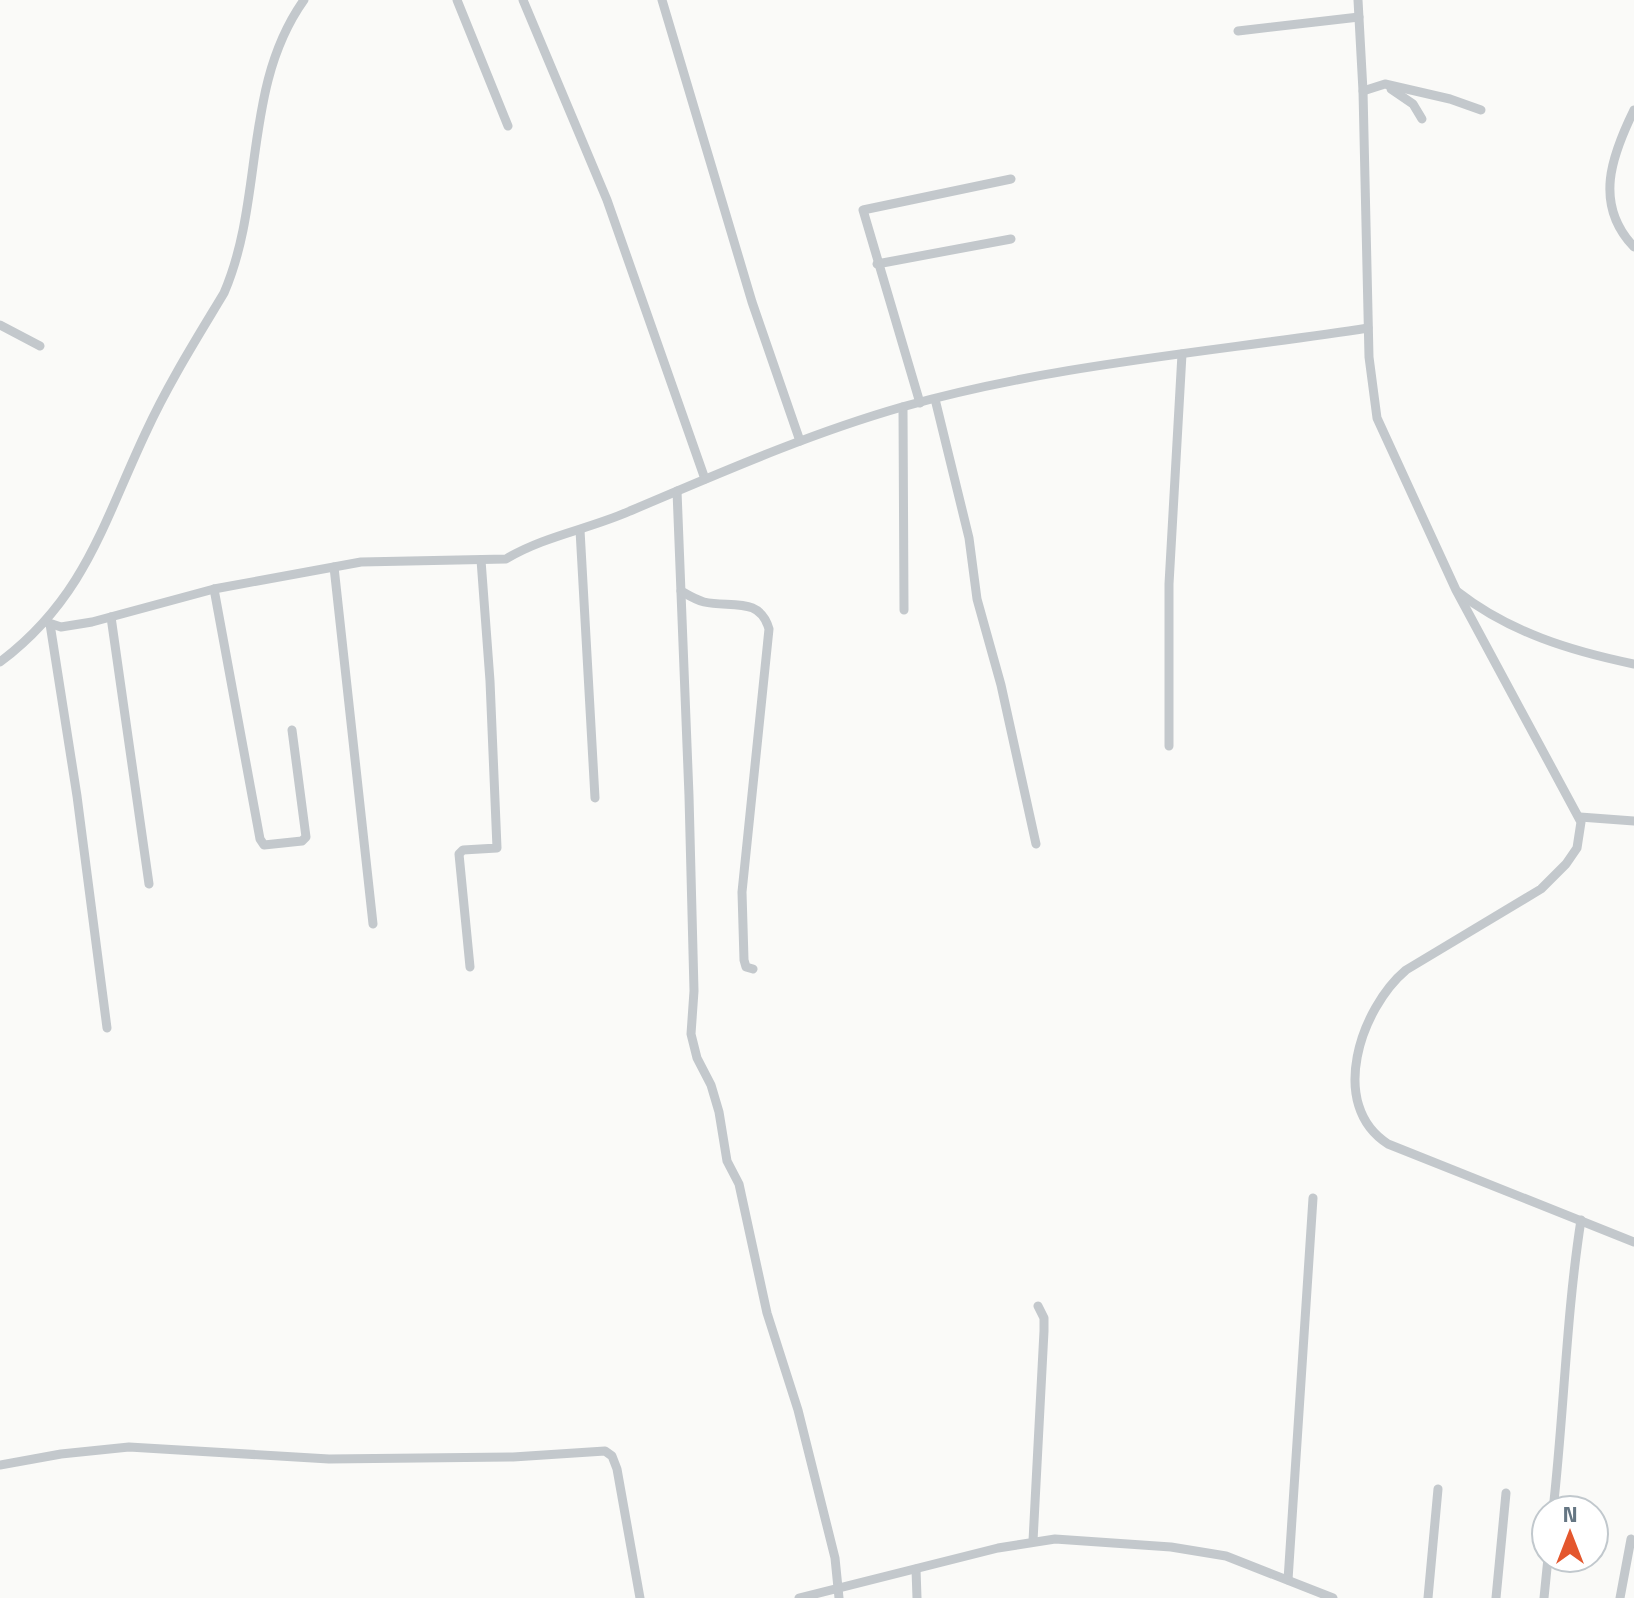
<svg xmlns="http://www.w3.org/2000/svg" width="1634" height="1598" viewBox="0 0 1634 1598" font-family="'Titillium Web',sans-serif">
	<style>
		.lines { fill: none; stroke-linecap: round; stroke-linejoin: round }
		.minor { stroke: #c3c8cc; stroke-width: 9 }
	</style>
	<rect width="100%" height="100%" fill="#fafaf8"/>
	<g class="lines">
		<g class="minor">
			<polyline points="457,0 508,126"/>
			<polyline points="523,0 607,200 705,479"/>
			<polyline points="662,0 752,302 800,441"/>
			<path d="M1358 0 1363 91 1369 357 1377 418 1456 590 1581 822 1577 848 1566 864 1541 889 1406 970C1361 1008 1327 1105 1388 1144L1634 1242"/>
			<polyline points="1238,31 1359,17"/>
			<polyline points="1391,89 1413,104 1422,119"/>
			<polyline points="1363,91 1385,84 1450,99 1481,110"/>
			<path d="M1634 110C1612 155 1593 204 1634 247"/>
			<polyline points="877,264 1011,239"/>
			<polyline points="0,325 40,346"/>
			<polyline points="935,399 969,538 977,599 1001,685 1036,844"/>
			<polyline points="920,403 863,210 1011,179"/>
			<polyline points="903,407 904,610"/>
			<polyline points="677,491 689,796 694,991 691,1034 697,1058 711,1085 719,1112 727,1161 739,1184 767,1313 798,1410 835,1558 839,1598"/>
			<polyline points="580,530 595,798"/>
			<polyline points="334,567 373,924"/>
			<polyline points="214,589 260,839 264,845 302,841 306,837 292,730"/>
			<path d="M681 591C688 595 696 600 704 602 730 608 760 596 769 629L742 892 744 960 746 967 753 969"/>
			<path d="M1458 592C1509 632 1571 651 1634 664"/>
			<polyline points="111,617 149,884"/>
			<path d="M46 622 61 627 92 622 214 589 361 562 506 559C544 536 590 529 630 511 720 473 808 434 902 407 1054 364 1213 352 1368 328"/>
			<polyline points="50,624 77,796 107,1028"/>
			<path d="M0 662C85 598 103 523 146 432 168 384 197 338 224 293 265 198 242 87 304 0"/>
			<polyline points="1169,746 1169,584 1182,354"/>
			<polyline points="1580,817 1634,821"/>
			<polyline points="470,967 459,854 463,850 497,848 490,681 481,560"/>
			<polyline points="0,1465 61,1454 129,1447 329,1459 513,1457 605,1451 612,1456 617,1469 640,1598"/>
			<path d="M1553 1510C1564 1414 1566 1316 1581 1220"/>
			<polyline points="1033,1541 1044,1331 1044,1318 1038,1306"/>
			<polyline points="916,1569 917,1598"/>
			<polyline points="1288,1580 1313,1198"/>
			<polyline points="799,1598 998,1548 1055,1539 1171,1547 1226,1556 1333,1598"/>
			<polyline points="1428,1598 1438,1489"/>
			<polyline points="1496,1598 1506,1493"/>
			<polyline points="1544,1598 1548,1558"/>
			<polyline points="1620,1598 1631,1539"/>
		</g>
	</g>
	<g transform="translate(1570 1534)"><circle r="38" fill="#ffffff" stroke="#c1c8cd" stroke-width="2"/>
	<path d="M0-6L14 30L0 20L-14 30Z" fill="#e4572e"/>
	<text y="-12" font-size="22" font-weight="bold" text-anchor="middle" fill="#657683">N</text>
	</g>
</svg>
